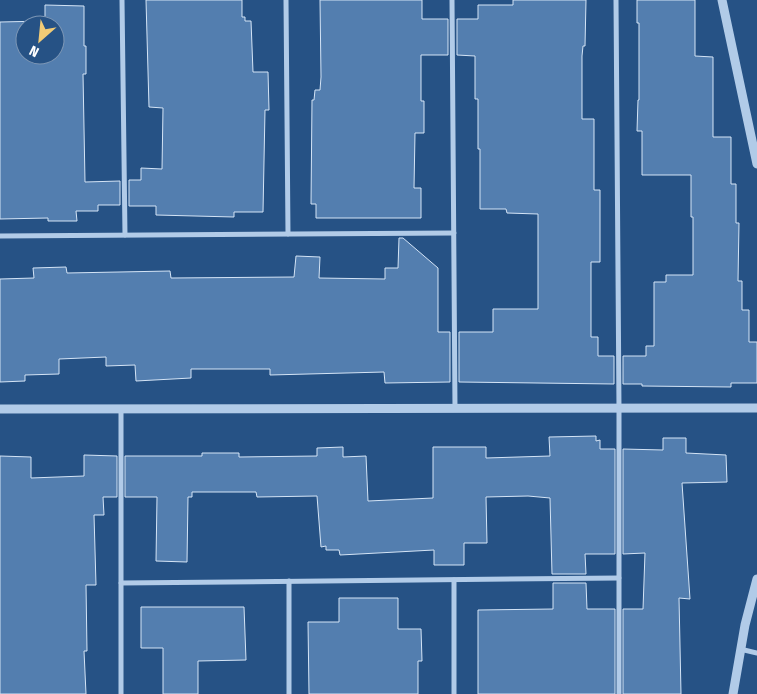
<svg xmlns="http://www.w3.org/2000/svg" width="757" height="694" viewBox="0 0 757 694" font-family="'Fira Sans Condensed',sans-serif">
	<style>
		.building { fill: #537eaf; stroke: #d4e4f6; fill-rule: evenodd }
		.lines { fill: none; stroke-linecap: round; stroke-linejoin: round }
		.minor { stroke: #b1cbe8; stroke-width: 5 }
		.tertiary { stroke: #b1cbe8; stroke-width: 9 }
	</style>
	<rect width="100%" height="100%" fill="#265285"/>
	<g class="building">
		<polygon points="146,0 242,0 242,17 245,17 245,21 251,21 253,72 268,72 269,110 265,110 263,212 234,212 234,217 156,215 156,206 129,206 129,180 141,180 141,168 162,169 163,108 149,107"/>
		<polygon points="320,0 422,0 422,19 448,19 448,55 421,55 421,101 424,101 424,133 415,133 414,188 421,188 421,218 316,218 316,204 311,204 312,100 314,100 315,90 320,90 321,77"/>
		<polygon points="513,0 586,0 585,46 583,46 582,56 582,119 594,119 594,190 600,190 600,262 591,262 591,337 598,337 598,356 614,356 614,384 459,382 459,332 493,332 493,309 538,309 538,214 507,213 506,209 480,209 480,149 478,149 478,99 475,99 475,56 457,55 457,19 478,19 478,5 513,5"/>
		<polygon points="637,0 695,0 695,56 713,57 713,137 731,137 731,184 736,184 736,223 739,223 738,281 742,281 742,310 749,310 749,342 757,342 757,383 731,383 731,387 642,386 642,384 623,384 623,356 646,356 646,346 654,346 654,282 666,282 666,275 693,275 693,217 691,217 691,175 642,175 642,131 637,131 638,100 639,100 639,23 637,23"/>
		<path d="M45 5 84 6V46H86V74H83L85 182 120 181V205H98V211H76L77 221H48V218L0 219V22L45 21ZM25 25H55V55H25Z"/>
		<polygon points="399,238 403,238 438,268 438,332 450,332 450,382 385,383 384,372 270,375 270,369 191,369 191,378 136,381 135,365 106,366 106,357 59,359 59,374 25,375 25,381 0,382 0,279 34,278 33,268 66,267 67,273 170,271 171,278 294,277 296,256 320,257 319,278 385,279 385,268 398,268"/>
		<polygon points="596,436 596,441 600,440 600,449 615,449 615,554 585,554 586,574 552,574 550,498 528,496 486,497 487,543 464,543 464,565 434,565 434,550 340,555 339,550 326,550 326,546 321,547 317,496 257,497 256,492 192,492 192,497 188,497 187,562 156,561 157,497 125,497 125,456 202,456 202,453 239,453 239,457 317,456 317,448 343,447 343,457 366,456 368,501 433,498 433,447 486,447 486,458 550,456 549,437"/>
		<polygon points="663,438 686,438 686,453 726,455 727,482 682,483 690,599 679,598 681,694 623,694 623,609 643,609 645,553 623,554 623,449 663,450"/>
		<polygon points="84,455 117,456 117,497 103,497 104,515 94,515 96,585 86,585 87,651 84,651 86,694 0,694 0,456 31,457 31,478 84,476"/>
		<polygon points="553,583 586,583 587,609 615,609 615,694 478,694 478,610 553,609"/>
		<polygon points="339,598 398,598 398,629 421,629 422,661 418,661 418,694 309,694 308,622 339,622"/>
		<polygon points="141,607 244,607 246,660 198,661 198,694 163,694 163,648 141,648"/>
	</g>
	<g class="lines">
		<g class="minor">
			<polyline points="122,0 125,235"/>
			<polyline points="286,0 288,234"/>
			<polyline points="452,0 455,408"/>
			<polyline points="616,0 619,408 619,694"/>
			<polyline points="0,236 454,233"/>
			<polyline points="121,409 121,694"/>
			<polyline points="454,580 454,694"/>
			<polyline points="121,583 619,578"/>
			<polyline points="740,649 757,653"/>
			<polyline points="289,694 289,581"/>
		</g>
		<g class="tertiary">
			<polyline points="722,0 757,164"/>
			<polyline points="0,409 757,408"/>
			<polyline points="733,694 745,625 757,579"/>
		</g>
	</g>
	<g transform="translate(40 40) rotate(207)"><circle r="24" fill="#265285" stroke="#7d97b6"/>
	<path d="M0-4L9 19L0 12L-9 19Z" fill="#f1cb76"/>
	<text y="-8" font-size="14" font-weight="bold" text-anchor="middle" fill="#ffffff">N</text>
	</g>
</svg>
